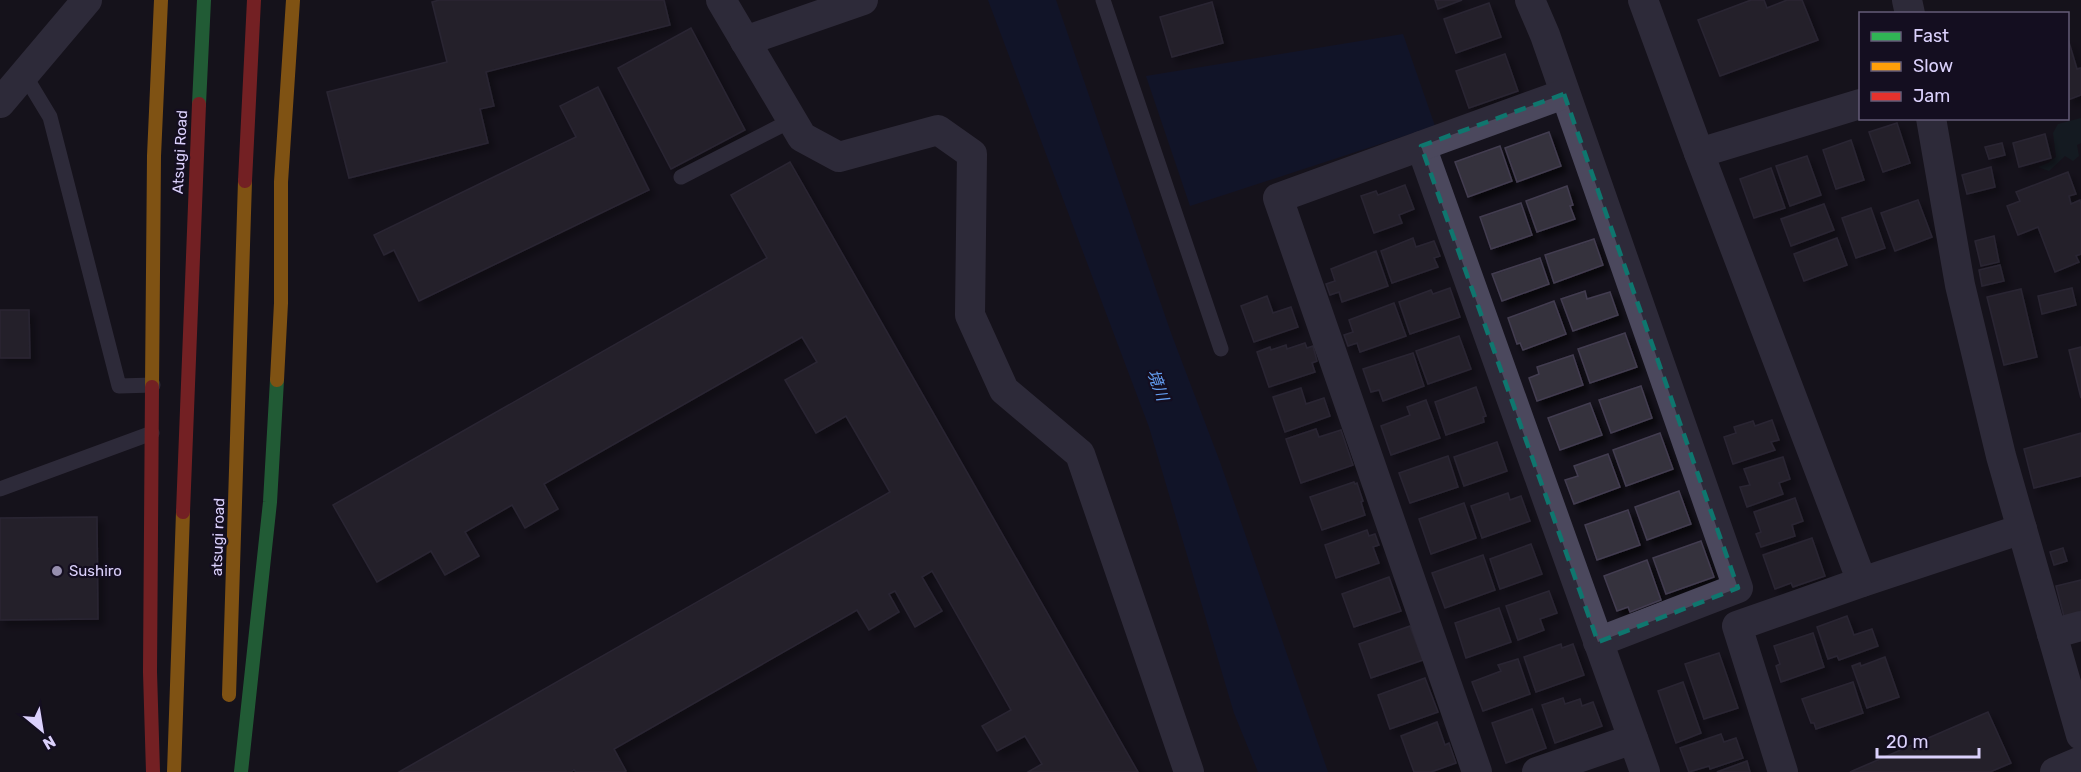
<svg xmlns="http://www.w3.org/2000/svg" width="2081" height="772" viewBox="0 0 2081 772" font-family="Rubik,'Noto Sans JP',sans-serif">
	<style>
		.green { fill: #122528 }
		.water { fill: #0d1739 }
		.building { fill: #34303e; stroke: #433d50; stroke-width: 1.5; filter: url(#shadow) }
		.lines { fill: none; stroke-linecap: round; stroke-linejoin: round }
		.lane { stroke: #4b485d; stroke-width: 15 }
		.street { stroke: #4b485d; stroke-width: 30 }
		.fast { stroke: #30b455; stroke-width: 14 }
		.slow { stroke: #ff9f0a; stroke-width: 14 }
		.jam { stroke: #e5322d; stroke-width: 14 }
		.marked { fill: none; stroke: #0f766e; stroke-width: 4.5; stroke-dasharray: 12 8; stroke-linejoin: round }
		.poi-dot { fill: #968eae; stroke: #140e20; stroke-width: 2 }
		.labels { text-anchor: middle; dominant-baseline: central; stroke-width: 4.5; stroke-linejoin: round; paint-order: stroke }
		.street-label { font-size: 15px; fill: #dbd1fc; stroke: #140e20 }
		.poi-label { font-size: 15px; fill: #dbd1fc; stroke: #140e20; text-anchor: start }
		.water-label { font-size: 16px; font-style: italic; fill: #65a1f6; stroke: #140e20 }
	</style>
	<defs>
		<filter id="shadow"><feDropShadow dx="5.5" dy="5.5" stdDeviation="3" flood-color="#0009"/></filter>
	</defs>
	<rect width="100%" height="100%" fill="#15121c"/>
	<polygon class="green" points="2081,118 2081,143 2077,145 2079,156 2073,161 2065,156 2049,171 2038,167 2048,163 2056,157 2053,133 2058,124"/>
	<g class="water">
		<polygon points="988,0 1056,0 1171,333 1220,462 1328,772 1258,772 1234,713 1149,427"/>
		<polygon points="1403,34 1435,126 1190,206 1146,76"/>
	</g>
	<g class="building">
		<polygon points="439,0 664,0 670,25 486,72 494,106 480,109 488,143 349,178 327,92 447,62 432,2"/>
		<polygon points="1435,0 1462,0 1438,9"/>
		<polygon points="1751,0 1764,0 1767,8 1787,0 1802,0 1818,40 1720,76 1698,20"/>
		<polygon points="1212,2 1223,43 1172,57 1160,17"/>
		<polygon points="1489,3 1501,37 1456,53 1444,19"/>
		<polygon points="691,28 745,130 671,169 618,68"/>
		<polygon points="2068,39 2077,69 2081,68 2081,95 2068,100"/>
		<polygon points="1505,54 1518,91 1469,108 1456,71"/>
		<polygon points="598,87 649,190 419,301 394,250 384,255 374,235 576,137 560,106"/>
		<polygon points="1897,123 1910,163 1883,172 1869,132"/>
		<polygon points="1549,132 1561,166 1517,182 1505,148"/>
		<polygon points="2045,134 2051,158 2019,167 2013,143"/>
		<polygon points="1851,140 1864,180 1836,189 1823,150"/>
		<polygon points="2002,143 2005,155 1989,159 1985,147"/>
		<polygon points="1500,146 1512,181 1468,197 1455,162"/>
		<polygon points="1807,156 1821,195 1790,206 1776,166"/>
		<polygon points="790,162 1138,772 1028,772 1042,764 1025,736 997,751 982,726 1011,710 932,571 922,577 942,611 915,627 895,591 889,594 899,612 869,630 857,610 614,749 626,771 624,772 576,772 574,770 571,772 399,772 890,492 846,416 816,433 785,380 817,362 802,337 544,484 558,509 525,528 512,505 465,532 479,556 445,575 431,551 377,582 333,505 767,258 731,195"/>
		<polygon points="1991,167 1995,187 1967,194 1962,175"/>
		<polygon points="1771,168 1785,208 1754,218 1740,179"/>
		<polygon points="2068,172 2076,194 2069,196 2071,204 2080,200 2081,204 2081,254 2076,256 2079,262 2055,272 2038,227 2018,235 2007,206 2020,201 2016,192"/>
		<polygon points="1405,185 1414,209 1399,215 1402,223 1374,233 1361,196 1376,191 1378,195"/>
		<polygon points="1567,186 1573,205 1570,206 1575,219 1537,232 1526,201"/>
		<polygon points="1918,200 1932,237 1895,251 1881,213"/>
		<polygon points="1521,203 1532,235 1491,249 1480,217"/>
		<polygon points="1824,204 1834,230 1791,246 1781,219"/>
		<polygon points="1871,208 1885,248 1856,258 1842,218"/>
		<polygon points="1994,236 1999,262 1981,266 1975,241"/>
		<polygon points="1413,238 1416,247 1434,241 1440,256 1434,258 1438,267 1392,283 1381,251"/>
		<polygon points="1837,238 1847,265 1804,281 1794,254"/>
		<polygon points="1594,239 1603,265 1554,283 1545,255"/>
		<polygon points="1376,251 1388,286 1342,302 1339,292 1330,295 1326,284 1335,281 1331,269"/>
		<polygon points="1540,258 1549,284 1502,301 1492,274"/>
		<polygon points="2000,265 2004,281 1982,286 1979,270"/>
		<polygon points="1450,288 1460,317 1410,334 1399,302 1431,290 1433,294"/>
		<polygon points="2072,288 2076,305 2042,314 2038,296"/>
		<polygon points="2021,289 2037,357 2004,365 1987,297"/>
		<polygon points="1585,291 1587,299 1610,292 1618,315 1573,331 1561,299"/>
		<polygon points="1267,296 1273,313 1291,307 1298,327 1254,342 1241,306"/>
		<polygon points="1554,301 1566,334 1523,350 1520,343 1517,344 1508,318"/>
		<polygon points="1394,303 1406,336 1360,352 1357,343 1348,346 1344,335 1353,332 1349,320"/>
		<polygon points="0,310 29,310 30,358 0,358"/>
		<polygon points="1625,333 1637,367 1590,383 1578,349"/>
		<polygon points="1459,336 1471,369 1428,384 1416,351"/>
		<polygon points="1305,343 1307,348 1313,346 1317,361 1312,363 1315,372 1269,387 1257,352 1270,347 1271,350 1286,345 1287,349"/>
		<polygon points="2081,347 2081,398 2069,350"/>
		<polygon points="1413,353 1424,386 1383,401 1379,390 1371,392 1363,369"/>
		<polygon points="1573,355 1583,385 1537,401 1529,378 1539,374 1537,367"/>
		<polygon points="1641,386 1652,418 1611,433 1599,400"/>
		<polygon points="1476,387 1486,416 1483,417 1484,422 1446,435 1435,402"/>
		<polygon points="1301,388 1306,404 1324,398 1330,416 1285,432 1273,397"/>
		<polygon points="1426,400 1440,438 1391,455 1381,426 1410,415 1407,407"/>
		<polygon points="1590,403 1602,435 1560,450 1548,418"/>
		<polygon points="1772,420 1779,440 1771,442 1775,450 1733,464 1724,437 1736,433 1734,427 1753,421 1755,426"/>
		<polygon points="1316,429 1319,437 1341,430 1353,465 1301,483 1286,439"/>
		<polygon points="1660,433 1673,469 1626,486 1613,450"/>
		<polygon points="2081,433 2081,476 2034,488 2024,449"/>
		<polygon points="1497,442 1507,471 1464,486 1454,457"/>
		<polygon points="1608,454 1620,487 1574,504 1565,480 1578,476 1574,466"/>
		<polygon points="1448,456 1458,487 1410,503 1399,473"/>
		<polygon points="1783,457 1790,479 1779,483 1783,494 1747,507 1740,487 1750,485 1744,469"/>
		<polygon points="1354,482 1355,484 1357,483 1363,501 1361,502 1365,515 1322,530 1310,497"/>
		<polygon points="1679,491 1691,524 1647,540 1635,507"/>
		<polygon points="1508,493 1510,500 1521,496 1530,521 1482,538 1471,506"/>
		<polygon points="1795,498 1803,521 1792,525 1795,536 1761,547 1756,534 1761,532 1754,512"/>
		<polygon points="1464,503 1476,538 1431,554 1419,519"/>
		<polygon points="1628,510 1640,545 1597,560 1585,525"/>
		<polygon points="97,517 98,619 0,620 0,518"/>
		<polygon points="1367,530 1369,536 1375,534 1379,545 1373,547 1379,563 1336,578 1325,545"/>
		<polygon points="1812,538 1825,576 1793,587 1791,583 1775,589 1763,555"/>
		<polygon points="1701,541 1714,577 1666,594 1653,558"/>
		<polygon points="1531,544 1542,574 1500,589 1490,559"/>
		<polygon points="2063,548 2067,561 2054,565 2050,552"/>
		<polygon points="1483,555 1495,590 1445,608 1432,573"/>
		<polygon points="1647,560 1661,600 1630,612 1628,607 1617,611 1604,576"/>
		<polygon points="1389,577 1401,611 1354,627 1342,594"/>
		<polygon points="2081,580 2081,613 2064,617 2056,586"/>
		<polygon points="1549,591 1557,613 1540,619 1544,630 1518,640 1506,606"/>
		<polygon points="1499,608 1511,642 1466,658 1455,623"/>
		<polygon points="1847,616 1854,635 1872,629 1878,646 1839,660 1837,656 1828,659 1817,627"/>
		<polygon points="1410,626 1423,660 1371,678 1359,644"/>
		<polygon points="1813,633 1824,667 1781,682 1776,666 1780,664 1774,646"/>
		<polygon points="1561,644 1562,648 1573,644 1584,675 1536,692 1524,657"/>
		<polygon points="1719,653 1738,708 1704,719 1685,664"/>
		<polygon points="1885,657 1899,697 1867,708 1852,666 1860,663 1861,666"/>
		<polygon points="1518,659 1530,694 1483,711 1472,682 1501,671 1498,665"/>
		<polygon points="1425,678 1438,712 1390,729 1378,695"/>
		<polygon points="1683,682 1701,733 1676,743 1658,691"/>
		<polygon points="1853,682 1863,713 1816,729 1814,723 1811,723 1802,699"/>
		<polygon points="1563,698 1565,704 1580,699 1582,706 1593,702 1602,726 1555,743 1542,705"/>
		<polygon points="1532,709 1546,748 1506,763 1492,723"/>
		<polygon points="1988,712 2011,763 1990,772 1850,772"/>
		<polygon points="1437,722 1445,745 1449,743 1456,763 1431,772 1414,772 1401,736"/>
		<polygon points="1721,734 1724,742 1736,738 1743,758 1710,769 1709,766 1689,772 1680,748"/>
		<polygon points="1747,761 1750,772 1717,772"/>
	</g>
	<g class="lines">
		<g class="lane">
			<polyline points="1103,0 1221,349"/>
			<polyline points="24,74 50,117 119,386 153,385"/>
			<polyline points="681,177 792,120"/>
			<polyline points="0,489 152,433"/>
		</g>
		<g class="street">
			<polyline points="721,0 802,137 839,157 938,130 972,154 970,315 1004,390 1080,454 1189,772"/>
			<polyline points="1530,0 1545,35 1738,588 1598,642"/>
			<polyline points="1643,0 1699,153 1862,582"/>
			<polyline points="1907,0 1910,14"/>
			<polyline points="745,41 863,0"/>
			<polyline points="0,103 87,0"/>
			<polyline points="1931,118 1960,285 2001,456 2081,735"/>
			<polyline points="1421,146 1645,772"/>
			<polyline points="1699,153 1860,104"/>
			<polyline points="2052,634 2081,626"/>
			<polyline points="1477,772 1278,198 1564,94"/>
			<polyline points="1537,772 1633,739"/>
			<polyline points="1783,772 1737,626 1862,582 2022,529"/>
			<polyline points="2055,772 2081,761"/>
		</g>
		<g class="fast">
			<polyline points="199,104 204,0"/>
			<polyline points="241,772 270,502 277,380"/>
		</g>
		<g class="slow">
			<polyline points="277,380 281,303 281,182 293,0"/>
			<polyline points="152,387 154,156 161,0"/>
			<polyline points="229,695 245,181"/>
			<polyline points="174,772 183,512"/>
		</g>
		<g class="jam">
			<polyline points="245,181 254,0"/>
			<polyline points="152,387 150,672 153,772"/>
			<polyline points="183,512 199,104"/>
		</g>
	</g>
	<path d="M0 0H2081V772H0ZM1564 94 1738 588 1598 642 1421 146Z" fill="#15121c" fill-opacity=".55" fill-rule="evenodd"/>
	<path class="marked" d="M1564 94 1738 588 1598 642 1421 146Z"/>
	<circle class="poi-dot" cx="57" cy="571" r="6"/>
	<g class="labels">
		<g class="street-label">
			<text transform="translate(180 152) rotate(-87)">Atsugi Road</text>
			<text transform="translate(218 537) rotate(-88)">atsugi road</text>
		</g>
		<g class="poi-label">
			<text x="69" y="571">Sushiro</text>
		</g>
		<g class="water-label">
			<text transform="translate(1158 385) rotate(70)">境川</text>
		</g>
	</g>
	<rect x="1859" y="12" width="210" height="108" fill="#140e20" stroke="#645c78" stroke-width="1.5"/>
	<rect x="1871" y="32" width="30" height="9" fill="#30b455" stroke="#645c78" stroke-width="1.5"/>
	<text x="1913" y="42" font-size="18" fill="#dbd1fc">Fast</text>
	<rect x="1871" y="62" width="30" height="9" fill="#ff9f0a" stroke="#645c78" stroke-width="1.5"/>
	<text x="1913" y="72" font-size="18" fill="#dbd1fc">Slow</text>
	<rect x="1871" y="92" width="30" height="9" fill="#e5322d" stroke="#645c78" stroke-width="1.5"/>
	<text x="1913" y="102" font-size="18" fill="#dbd1fc">Jam</text>
	<g transform="translate(42 730) rotate(150)" stroke="#140e20" stroke-width="4.5" paint-order="stroke">
	<path d="M0-4.5L10 22L0 15L-10 22Z" fill="#dbd1fc"/>
	<text y="-9" font-size="16" font-weight="bold" text-anchor="middle" fill="#dbd1fc">N</text>
	</g>
	<path d="M1877 748v9h102v-9" fill="none" stroke="#dbd1fc" stroke-width="3"/>
	<text x="1886" y="748" font-size="18" fill="#dbd1fc" stroke="#140e20" stroke-width="4.5" paint-order="stroke">20 m</text>
</svg>
